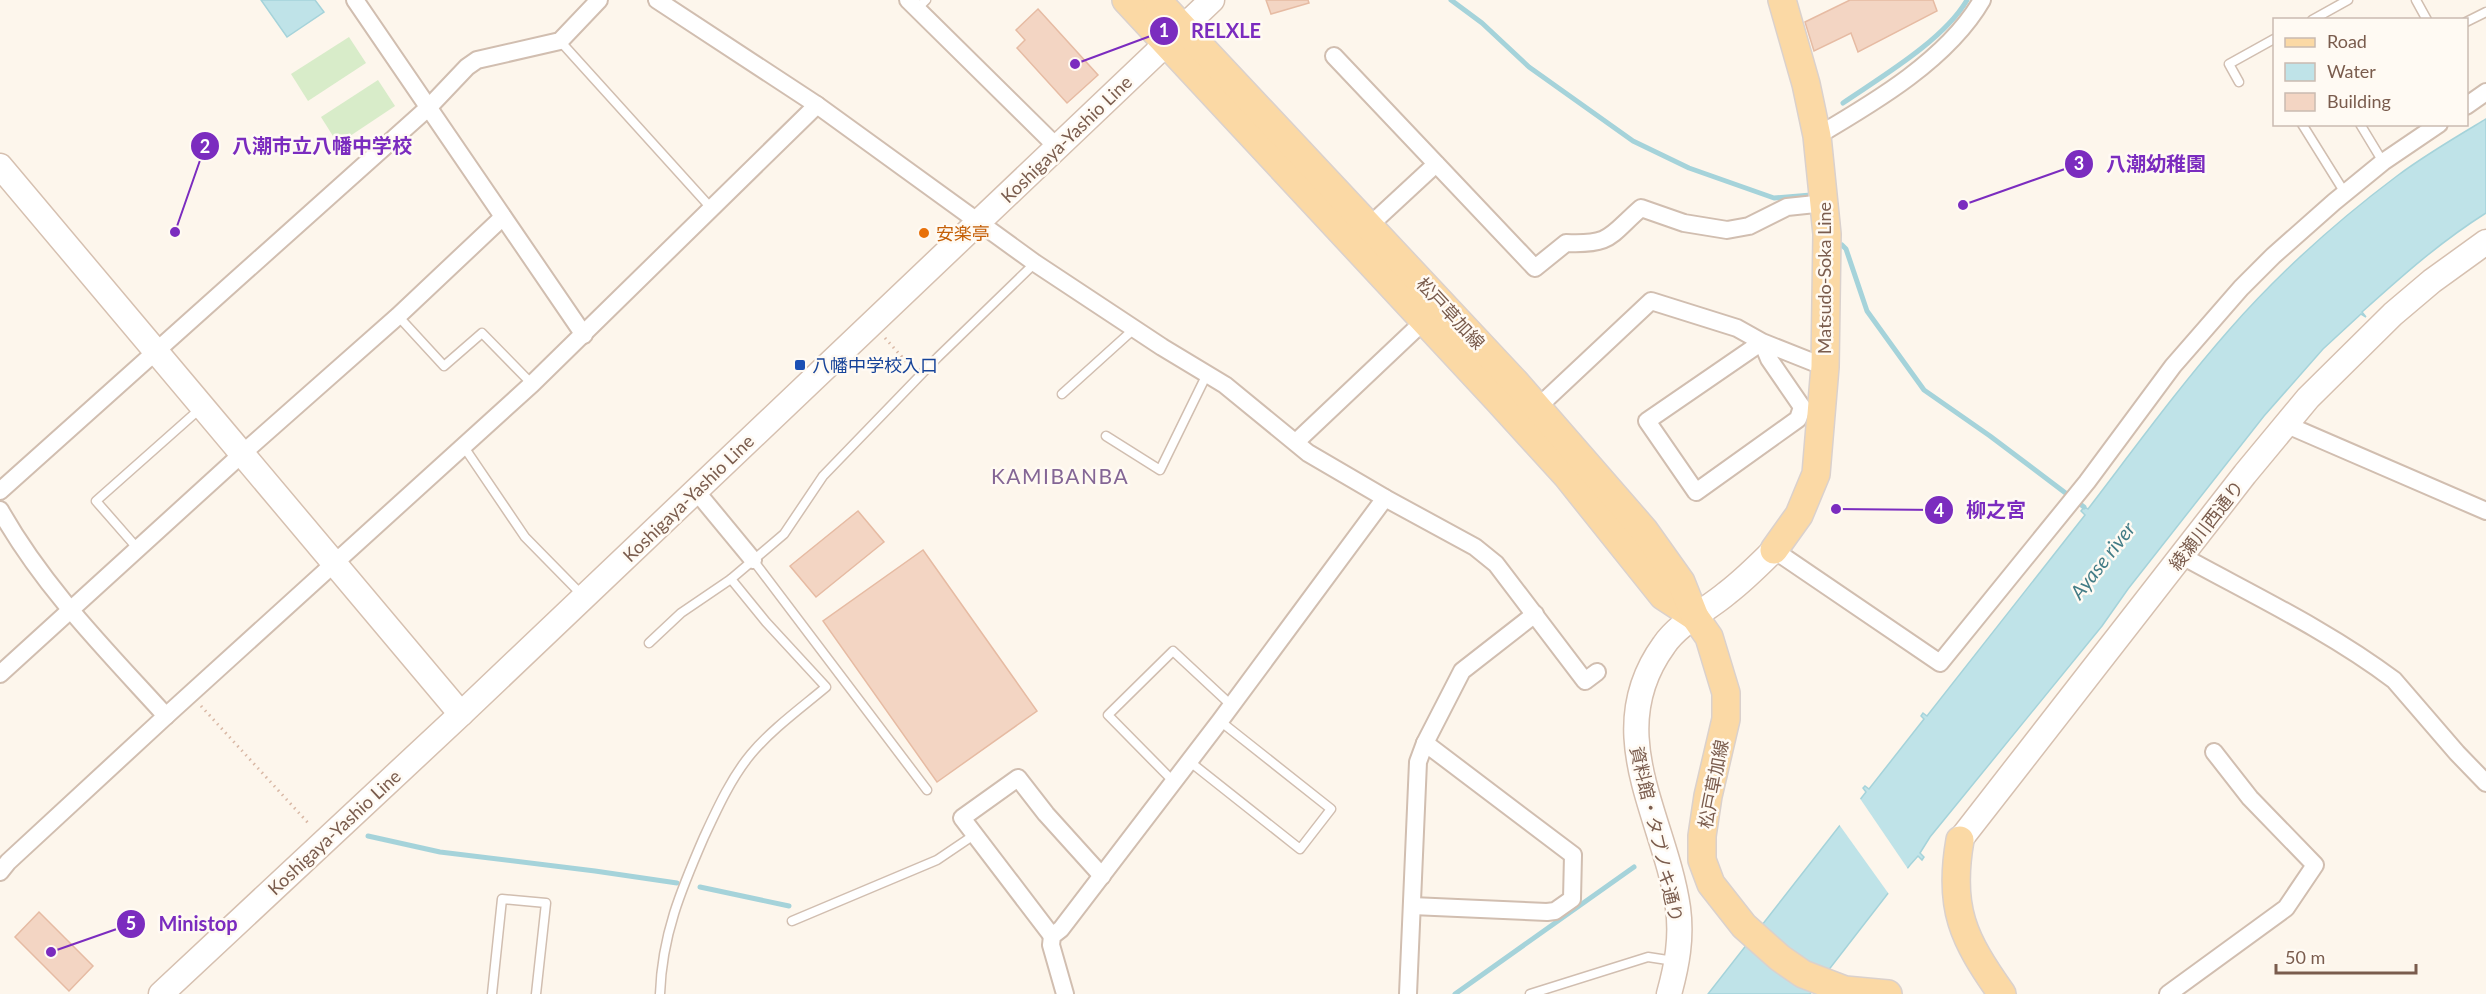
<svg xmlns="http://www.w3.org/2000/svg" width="2486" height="994" viewBox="0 0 2486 994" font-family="Lato,'Noto Sans JP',sans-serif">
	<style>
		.green { fill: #d8ecc9 }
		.water { fill: #bfe3e8; stroke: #a5d3da; stroke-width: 1.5 }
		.pier { fill: #fdf6ec }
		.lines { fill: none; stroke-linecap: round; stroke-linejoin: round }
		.stream { stroke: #a5d3da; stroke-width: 5 }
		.building { fill: #f3d5c3; stroke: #e6bba3; stroke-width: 1.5 }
		.lane-casing { stroke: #d1beb0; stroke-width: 11 }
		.street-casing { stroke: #d1beb0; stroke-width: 20 }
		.secondary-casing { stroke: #d6c0b0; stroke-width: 27 }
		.primary-casing { stroke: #dad1cd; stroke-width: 30 }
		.path { stroke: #d9b8a5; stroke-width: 3; stroke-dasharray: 1.5 4.5; stroke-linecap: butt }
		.lane { stroke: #fff; stroke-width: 8 }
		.street { stroke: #fff; stroke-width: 16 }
		.secondary { stroke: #fff; stroke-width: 24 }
		.primary { stroke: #fbd9a5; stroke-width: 27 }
		.food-dot { fill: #e8710a; stroke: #fffaf3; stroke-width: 2 }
		.transit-dot { fill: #1a4fb4; stroke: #fffaf3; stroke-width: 2 }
		.labels { text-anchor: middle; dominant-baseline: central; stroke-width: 5; stroke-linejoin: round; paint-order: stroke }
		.street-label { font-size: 18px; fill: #7a5c4d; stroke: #fffaf3 }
		.food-label { font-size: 18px; fill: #c56008; stroke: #fffaf3; text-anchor: start }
		.transit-label { font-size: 18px; fill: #164399; stroke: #fffaf3; text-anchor: start }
		.water-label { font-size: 20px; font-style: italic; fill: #437c86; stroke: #fffaf3 }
		.quarter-label { font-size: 21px; letter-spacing: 1.5px; fill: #846695; stroke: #fffaf3 }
		.leader { fill: none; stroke: #7b2cbf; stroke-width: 2 }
		.callout-dot { fill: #7b2cbf; stroke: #fffaf3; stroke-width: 2 }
		.mark-label { font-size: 18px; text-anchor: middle; font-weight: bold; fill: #fff }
		.callout-label { font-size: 20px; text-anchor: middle; font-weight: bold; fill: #7b2cbf; stroke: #fffaf3; stroke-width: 5; stroke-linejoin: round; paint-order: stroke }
	</style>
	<rect width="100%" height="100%" fill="#fdf6ec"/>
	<g class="green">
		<polygon points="349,37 366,63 308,101 291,74"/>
		<polygon points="378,80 395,106 338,144 321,117"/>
	</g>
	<g class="water">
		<polygon points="261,0 315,0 324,12 287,37"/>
		<path d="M2486 119V213C2440 242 2402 276 2362 312L2366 317 2361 314 2323 349 2264 416 2128 589 2102 626 1930 837 1920 853 1924 857 1922 860 1918 856 1910 865 1810 994H1708L1866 792 1863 788 1865 786 1869 789 1924 719 1921 716 1923 713 1927 716 2085 515 2081 511 2084 507 2088 509C2134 449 2179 387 2229 330 2279 273 2337 221 2397 176 2425 155 2456 137 2486 119Z"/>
	</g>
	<polygon class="pier" points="1859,797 1910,872 1891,897 1838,823"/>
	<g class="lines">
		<g class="stream">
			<polyline points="1451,0 1482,23 1529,67 1633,141 1689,168 1774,198 1811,195"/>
			<path d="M1843 103C1881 77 1944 40 1967 0"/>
			<polyline points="1842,245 1846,249 1867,311 1924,390 1990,436 2084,507"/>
			<polyline points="368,836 440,852 595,871 677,883"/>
			<polyline points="700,887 789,906"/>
			<polyline points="1455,994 1634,867"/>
		</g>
	</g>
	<g class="building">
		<polygon points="1266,0 1308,0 1309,3 1271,14"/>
		<polygon points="1850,0 1933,0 1937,11 1858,52 1851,33 1814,51 1805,22"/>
		<polygon points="1038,9 1098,75 1067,103 1017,48 1025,40 1016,30"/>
		<polygon points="858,511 884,542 816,597 790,566"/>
		<polygon points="923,550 1037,711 937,782 823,621"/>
		<polygon points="39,912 93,966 69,991 15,937"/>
	</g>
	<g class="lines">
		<g class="lane-casing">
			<g id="lane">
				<polyline points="2416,0 2427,20"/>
				<polyline points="917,9 926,0"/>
				<polyline points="2312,20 2348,0"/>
				<polyline points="2466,22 2486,12"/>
				<polyline points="560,41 712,209"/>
				<polyline points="2239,82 2229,64 2274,39"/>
				<polyline points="2302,124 2345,193"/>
				<polyline points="2360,124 2383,162"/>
				<polyline points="398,316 444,366 482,333 532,384"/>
				<polyline points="1062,394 1134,329"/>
				<polyline points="1106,436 1160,470 1207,374"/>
				<polyline points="464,447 525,537 583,596"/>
				<polyline points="138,549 96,501 202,407"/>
				<polyline points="753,560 927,790"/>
				<polyline points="649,643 681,613 731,579"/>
				<polyline points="1189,761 1300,849 1331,809 1220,721"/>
				<polyline points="1173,781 1108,715 1173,651 1231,705"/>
				<polyline points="792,921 937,860 974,835"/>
				<polyline points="492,994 502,899 546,903 536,994"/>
				<path d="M660 994C662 935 681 890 704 837 717 809 731 778 751 754 772 729 801 708 826 687L766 622 731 579 784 534 823 476 938 357 1035 263"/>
				<polyline points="1530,994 1648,957 1674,961"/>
			</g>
		</g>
		<g class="street-casing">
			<g id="street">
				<polyline points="355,0 584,335"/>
				<polyline points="657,0 817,105 1035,263 1162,347 1225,385 1308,453 1385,498 1475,547 1496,564 1585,681 1597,672"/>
				<polyline points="908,0 1058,148"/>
				<path d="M1334 56 1535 268 1566 243C1612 245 1609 236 1641 208L1684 223 1727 230 1749 226 1787 207 1825 203"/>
				<polyline points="2466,106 2486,92"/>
				<path d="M1817 136C1875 102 1948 59 1982 0"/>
				<polyline points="1369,226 1436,164"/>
				<polyline points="1538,407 1651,301 1737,328 1762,342 1769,359 1802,407 1798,419 1696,492 1647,421 1762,342 1825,367"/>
				<polyline points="2285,424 2486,511"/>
				<polyline points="1296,442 1424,321"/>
				<polyline points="0,491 429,107 467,67 477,60 560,41 599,0"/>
				<polyline points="696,491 753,560"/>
				<path d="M0 510C44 588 106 650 166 716"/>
				<polyline points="1774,550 1940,663 2087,482 2173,366 2241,288 2273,256 2334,202 2383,162 2439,124"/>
				<path d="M2182 556C2253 595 2329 631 2394 680L2457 753 2486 783"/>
				<polyline points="0,674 243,453 398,316 503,217"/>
				<polyline points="0,872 8,862 166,716 532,384 817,105"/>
				<polyline points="1412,906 1547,912 1555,911 1572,899 1573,855 1425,743"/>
				<polyline points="1052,936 962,818 1018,778 1046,814 1102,876"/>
				<polyline points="1065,994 1051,945 1052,936 1061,929 1220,721 1385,498"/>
				<polyline points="1408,994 1418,762 1425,743 1462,671 1535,614"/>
				<polyline points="2168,994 2286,908 2315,865 2250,798 2214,752"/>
			</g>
		</g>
		<g class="secondary-casing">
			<g id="secondary">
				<polyline points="0,166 461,714"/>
				<polyline points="1960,840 2245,474 2308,398 2393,314 2432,281 2486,242"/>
				<polyline points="161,994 461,714 1212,0"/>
				<path d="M1669 994C1677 965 1682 938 1678 908 1665 817 1600 733 1664 645 1679 623 1707 610 1727 593 1744 580 1759 565 1774 550"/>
			</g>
		</g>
		<g class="primary-casing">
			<g id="primary">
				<polyline points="1126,0 1497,399 1567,476 1663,596 1695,617"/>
				<polyline points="1157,0 1517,384 1644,530 1681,582 1695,617 1709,637 1726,693 1726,719 1708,796 1702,836 1702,860 1711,884 1744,926 1780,958 1803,974 1845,990 1888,994"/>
				<polyline points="1774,550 1799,515 1816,474 1825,367 1827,234 1817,136 1806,84 1782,0"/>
				<path d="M1960 840C1948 908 1963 939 2002 994"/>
			</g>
		</g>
		<g class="path">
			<polyline points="885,338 911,367"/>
			<polyline points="201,706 310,825"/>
		</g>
		<use href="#lane" class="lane"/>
		<use href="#street" class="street"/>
		<use href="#secondary" class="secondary"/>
		<use href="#primary" class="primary"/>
	</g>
	<circle class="food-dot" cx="924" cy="233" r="6"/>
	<rect class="transit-dot" x="794" y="359" width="12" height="12" rx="3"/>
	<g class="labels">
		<g class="street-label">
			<text transform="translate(1066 139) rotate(-44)">Koshigaya-Yashio Line</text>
			<text transform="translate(1824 278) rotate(-90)">Matsudo-Soka Line</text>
			<text transform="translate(1451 313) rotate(47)">松戸草加線</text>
			<text transform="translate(688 498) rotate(-44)">Koshigaya-Yashio Line</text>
			<text transform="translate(2206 525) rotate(-52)">綾瀬川西通り</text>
			<text transform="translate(1713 784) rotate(-79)">松戸草加線</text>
			<text transform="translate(334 832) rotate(-43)">Koshigaya-Yashio Line</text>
			<text transform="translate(1657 834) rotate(77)">資料館・タブノキ通り</text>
		</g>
		<g class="food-label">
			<text x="936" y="233">安楽亭</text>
		</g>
		<g class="transit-label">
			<text x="812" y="365">八幡中学校入口</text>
		</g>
		<g class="water-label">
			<text transform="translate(2102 560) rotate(-52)">Ayase river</text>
		</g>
		<g class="quarter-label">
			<text x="1060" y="475">KAMIBANBA</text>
		</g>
	</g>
	<path class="leader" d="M1075 64L1164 31M175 232L205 146M1963 205L2079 164M1836 509L1939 510M51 952L131 924"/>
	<g class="callout-dot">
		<circle cx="1075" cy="64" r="6"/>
		<circle cx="175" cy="232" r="6"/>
		<circle cx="1963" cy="205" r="6"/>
		<circle cx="1836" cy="509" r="6"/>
		<circle cx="51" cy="952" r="6"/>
		<circle cx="1164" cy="31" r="15"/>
		<circle cx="205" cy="146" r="15"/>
		<circle cx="2079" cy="164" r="15"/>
		<circle cx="1939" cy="510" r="15"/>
		<circle cx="131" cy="924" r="15"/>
	</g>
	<g class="mark-label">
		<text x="1164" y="37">1</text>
		<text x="205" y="153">2</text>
		<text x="2079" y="170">3</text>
		<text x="1939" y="517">4</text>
		<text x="131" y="930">5</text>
	</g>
	<g class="callout-label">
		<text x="1226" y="38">RELXLE</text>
		<text x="322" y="153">八潮市立八幡中学校</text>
		<text x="2156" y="171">八潮幼稚園</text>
		<text x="1996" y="517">柳之宮</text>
		<text x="198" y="931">Ministop</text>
	</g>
	<rect x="2273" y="18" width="195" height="108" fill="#fffaf3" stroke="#cabbb1" stroke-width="1.5"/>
	<rect x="2285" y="38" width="30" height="9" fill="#fbd9a5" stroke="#cabbb1" stroke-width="1.5"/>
	<text x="2327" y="48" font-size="18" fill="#7a5c4d">Road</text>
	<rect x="2285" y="63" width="30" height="18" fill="#bfe3e8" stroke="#cabbb1" stroke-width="1.5"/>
	<text x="2327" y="78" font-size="18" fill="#7a5c4d">Water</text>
	<rect x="2285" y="93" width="30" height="18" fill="#f3d5c3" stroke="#cabbb1" stroke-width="1.5"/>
	<text x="2327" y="108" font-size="18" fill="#7a5c4d">Building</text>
	<path d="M2276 964v9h140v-9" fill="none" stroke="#7a5c4d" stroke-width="3"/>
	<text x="2285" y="964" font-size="18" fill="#7a5c4d" stroke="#fffaf3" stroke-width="4.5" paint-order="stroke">50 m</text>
</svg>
